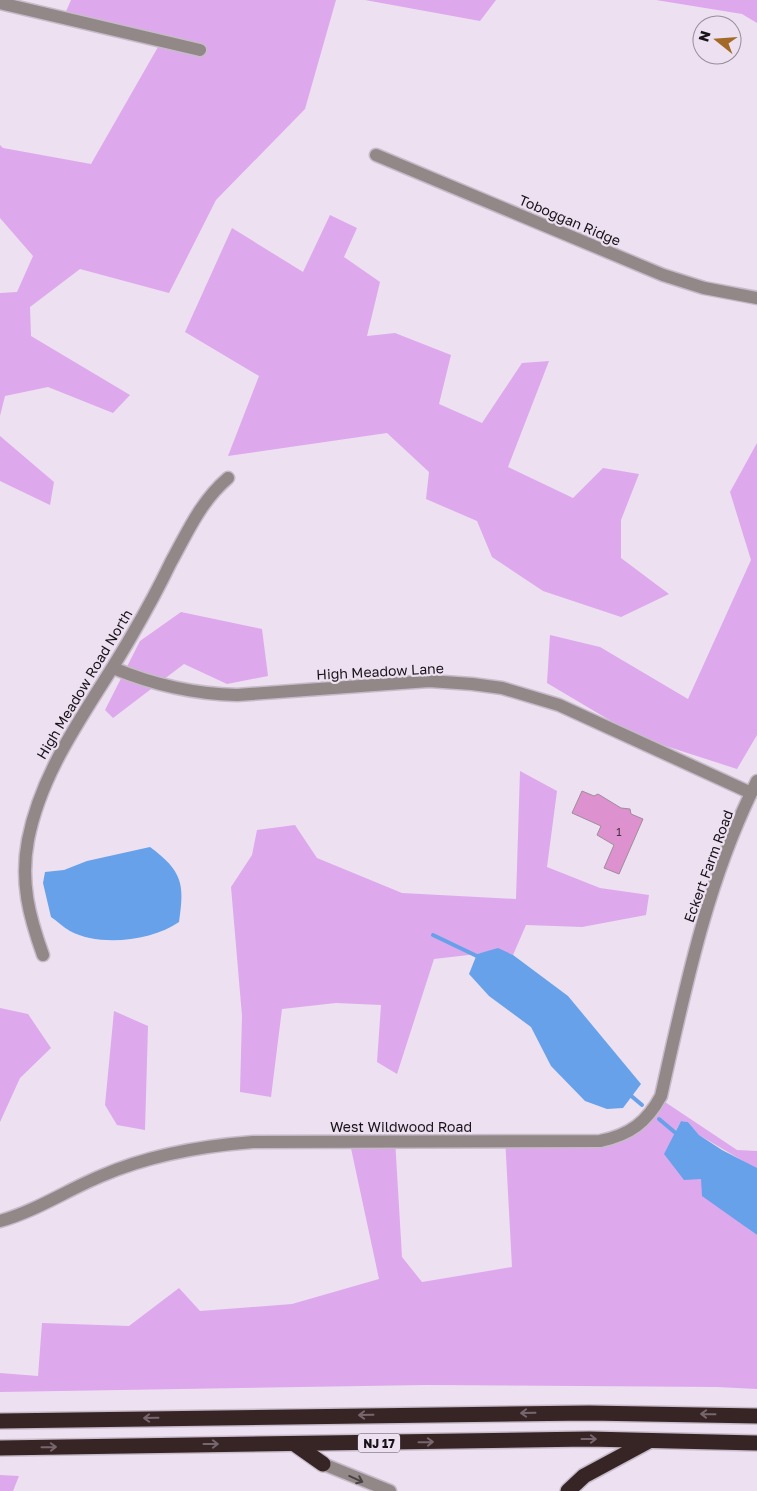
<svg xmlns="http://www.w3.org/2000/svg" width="757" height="1491" viewBox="0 0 757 1491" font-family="'Golos Text',sans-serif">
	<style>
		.green { fill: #dea8ec }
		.water { fill: #67a1e9 }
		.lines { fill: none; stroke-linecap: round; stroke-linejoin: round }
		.stream { stroke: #67a1e9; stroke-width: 4 }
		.building { fill: #de91cf; stroke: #9e8d9a }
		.street-casing { stroke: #c7bbca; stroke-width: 15 }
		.highway-casing { stroke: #c7bbca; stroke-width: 18 }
		.street { stroke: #928888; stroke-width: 12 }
		.highway { stroke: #372526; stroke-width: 15 }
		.oneway { stroke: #77666d }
		.oneway2 { stroke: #494245 }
		.labels { text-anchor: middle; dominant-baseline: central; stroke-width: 4.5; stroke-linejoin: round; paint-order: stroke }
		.number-label { font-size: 11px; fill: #4a3246 }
		.shield { fill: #ede0f1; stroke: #58505a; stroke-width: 1 }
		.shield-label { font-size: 12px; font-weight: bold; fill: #181319 }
		.street-label { font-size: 14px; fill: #181319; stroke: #ede0f1 }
	</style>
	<rect width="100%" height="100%" fill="#ede0f1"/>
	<g class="green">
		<polygon points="71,0 336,0 305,109 216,200 169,293 80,269 30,307 31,336 130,395 113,413 48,387 5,396 0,416 0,293 17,292 33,256 0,218 0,145 3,148 91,164 162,40 64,16"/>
		<polygon points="365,0 496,0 480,21"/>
		<polygon points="656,0 757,0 757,23 742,14"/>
		<polygon points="330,215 357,228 344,257 380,282 367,336 395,333 451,355 439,404 482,423 522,363 549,361 508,467 573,498 603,468 639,474 621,520 621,558 669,594 621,617 543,591 492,557 477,521 426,499 429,472 387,433 228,456 259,376 185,332 232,228 303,272"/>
		<polygon points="0,436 54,482 50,505 0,481"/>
		<polygon points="757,443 757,735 737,769 638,737 547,683 550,635 600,647 688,699 751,560 730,492"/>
		<polygon points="181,612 262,629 268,676 227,684 184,664 113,718 105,710 140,641"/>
		<polygon points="520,771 557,791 547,867 600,888 649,895 646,915 582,927 526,925 513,955 498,949 477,954 434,959 397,1074 377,1062 381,1005 336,1003 282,1009 271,1097 240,1092 242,1016 231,887 252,855 257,830 295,825 317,858 402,893 516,899"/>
		<polygon points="0,1008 28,1014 51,1048 20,1078 0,1122"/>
		<polygon points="114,1011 148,1026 145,1130 117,1125 105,1105"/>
		<path d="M659 1098 737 1150 757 1151V1168H755L699 1135 688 1122 681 1121 675 1132C697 1172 719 1209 757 1235V1389L717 1387 425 1385 0 1392V1373L38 1376 42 1323 129 1326 179 1288 200 1311 292 1304 379 1279 349 1139H395L402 1257 422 1282 512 1267 505 1137 625 1134Z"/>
		<polygon points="0,1475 19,1476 13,1491 0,1491"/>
	</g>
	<g class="water">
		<path d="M150 847C182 871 185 883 179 922 152 941 99 947 70 931 63 927 57 921 51 917L43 883 45 872 64 870 87 861Z"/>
		<polygon points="498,948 513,955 568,996 641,1084 623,1108 607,1109 585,1101 551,1066 531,1027 489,996 469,974 477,954"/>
		<polygon points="681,1121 688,1122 699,1135 722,1150 757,1168 757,1235 702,1196 701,1179 684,1180 664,1154"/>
	</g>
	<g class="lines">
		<g class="stream">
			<polyline points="433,935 481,958"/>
			<polyline points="629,1094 642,1105"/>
			<polyline points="659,1119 678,1135"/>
		</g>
	</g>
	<polygon class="building" points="582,791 594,796 598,794 621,808 630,809 631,814 643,819 619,874 604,868 614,845 597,835 601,826 572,813"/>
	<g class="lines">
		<g class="street-casing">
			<g id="street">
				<polyline points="0,3 200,50"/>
				<polyline points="376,155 663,275 704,288 757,298"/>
				<path d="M113 668C154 685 192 694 237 695L429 681 472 684 502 688 559 705 751 793"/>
				<path d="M43 955C29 916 20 882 28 840 43 763 94 702 132 635 146 611 159 587 171 562 188 531 201 501 228 478"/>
				<path d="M0 1221C36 1211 67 1190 101 1176 149 1155 201 1146 253 1142L600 1141C630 1135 647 1122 661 1096 685 989 707 880 757 781"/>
				<polyline points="323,1464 390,1491"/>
			</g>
		</g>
		<g class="highway-casing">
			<g id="highway">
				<polyline points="0,1421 589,1413 757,1416"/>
				<polyline points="296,1445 323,1464"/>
				<polyline points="0,1448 589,1439 757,1443"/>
				<polyline points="568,1491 584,1476 649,1441"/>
			</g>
		</g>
		<use href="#street" class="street"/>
		<use href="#highway" class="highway"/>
	</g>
	<defs><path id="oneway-shaft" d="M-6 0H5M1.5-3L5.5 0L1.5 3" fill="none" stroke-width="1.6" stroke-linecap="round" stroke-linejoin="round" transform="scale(1.25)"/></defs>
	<g class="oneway">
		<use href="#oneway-shaft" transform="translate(528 1413) rotate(179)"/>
		<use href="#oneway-shaft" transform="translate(708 1414) rotate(-179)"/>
		<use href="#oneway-shaft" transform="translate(366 1415) rotate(179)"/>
		<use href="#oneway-shaft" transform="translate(151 1418) rotate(179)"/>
		<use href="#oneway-shaft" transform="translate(589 1439)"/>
		<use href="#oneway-shaft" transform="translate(426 1442) rotate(-1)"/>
		<use href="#oneway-shaft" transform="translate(211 1444)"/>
		<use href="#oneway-shaft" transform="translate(49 1447) rotate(-1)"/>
	</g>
	<use class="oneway2" href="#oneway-shaft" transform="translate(356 1479) rotate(24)"/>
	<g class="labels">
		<g class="number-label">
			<text x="619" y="831">1</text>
		</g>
		<rect class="shield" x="358" y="1433.5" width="42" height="19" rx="4"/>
		<g class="shield-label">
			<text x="379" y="1443">NJ 17</text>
		</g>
		<g class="street-label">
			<text transform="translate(570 220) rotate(23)">Toboggan Ridge</text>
			<text transform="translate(380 671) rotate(-3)">High Meadow Lane</text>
			<text transform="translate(84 684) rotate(-59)">High Meadow Road North</text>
			<text transform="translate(708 866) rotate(-70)">Eckert Farm Road</text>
			<text x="401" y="1126">West Wildwood Road</text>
		</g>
	</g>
	<g transform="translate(717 40) rotate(287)"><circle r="24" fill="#ede0f1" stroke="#988e9b"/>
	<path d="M0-4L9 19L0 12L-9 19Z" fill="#a26927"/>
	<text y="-8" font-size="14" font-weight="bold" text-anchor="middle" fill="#181319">N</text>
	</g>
</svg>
